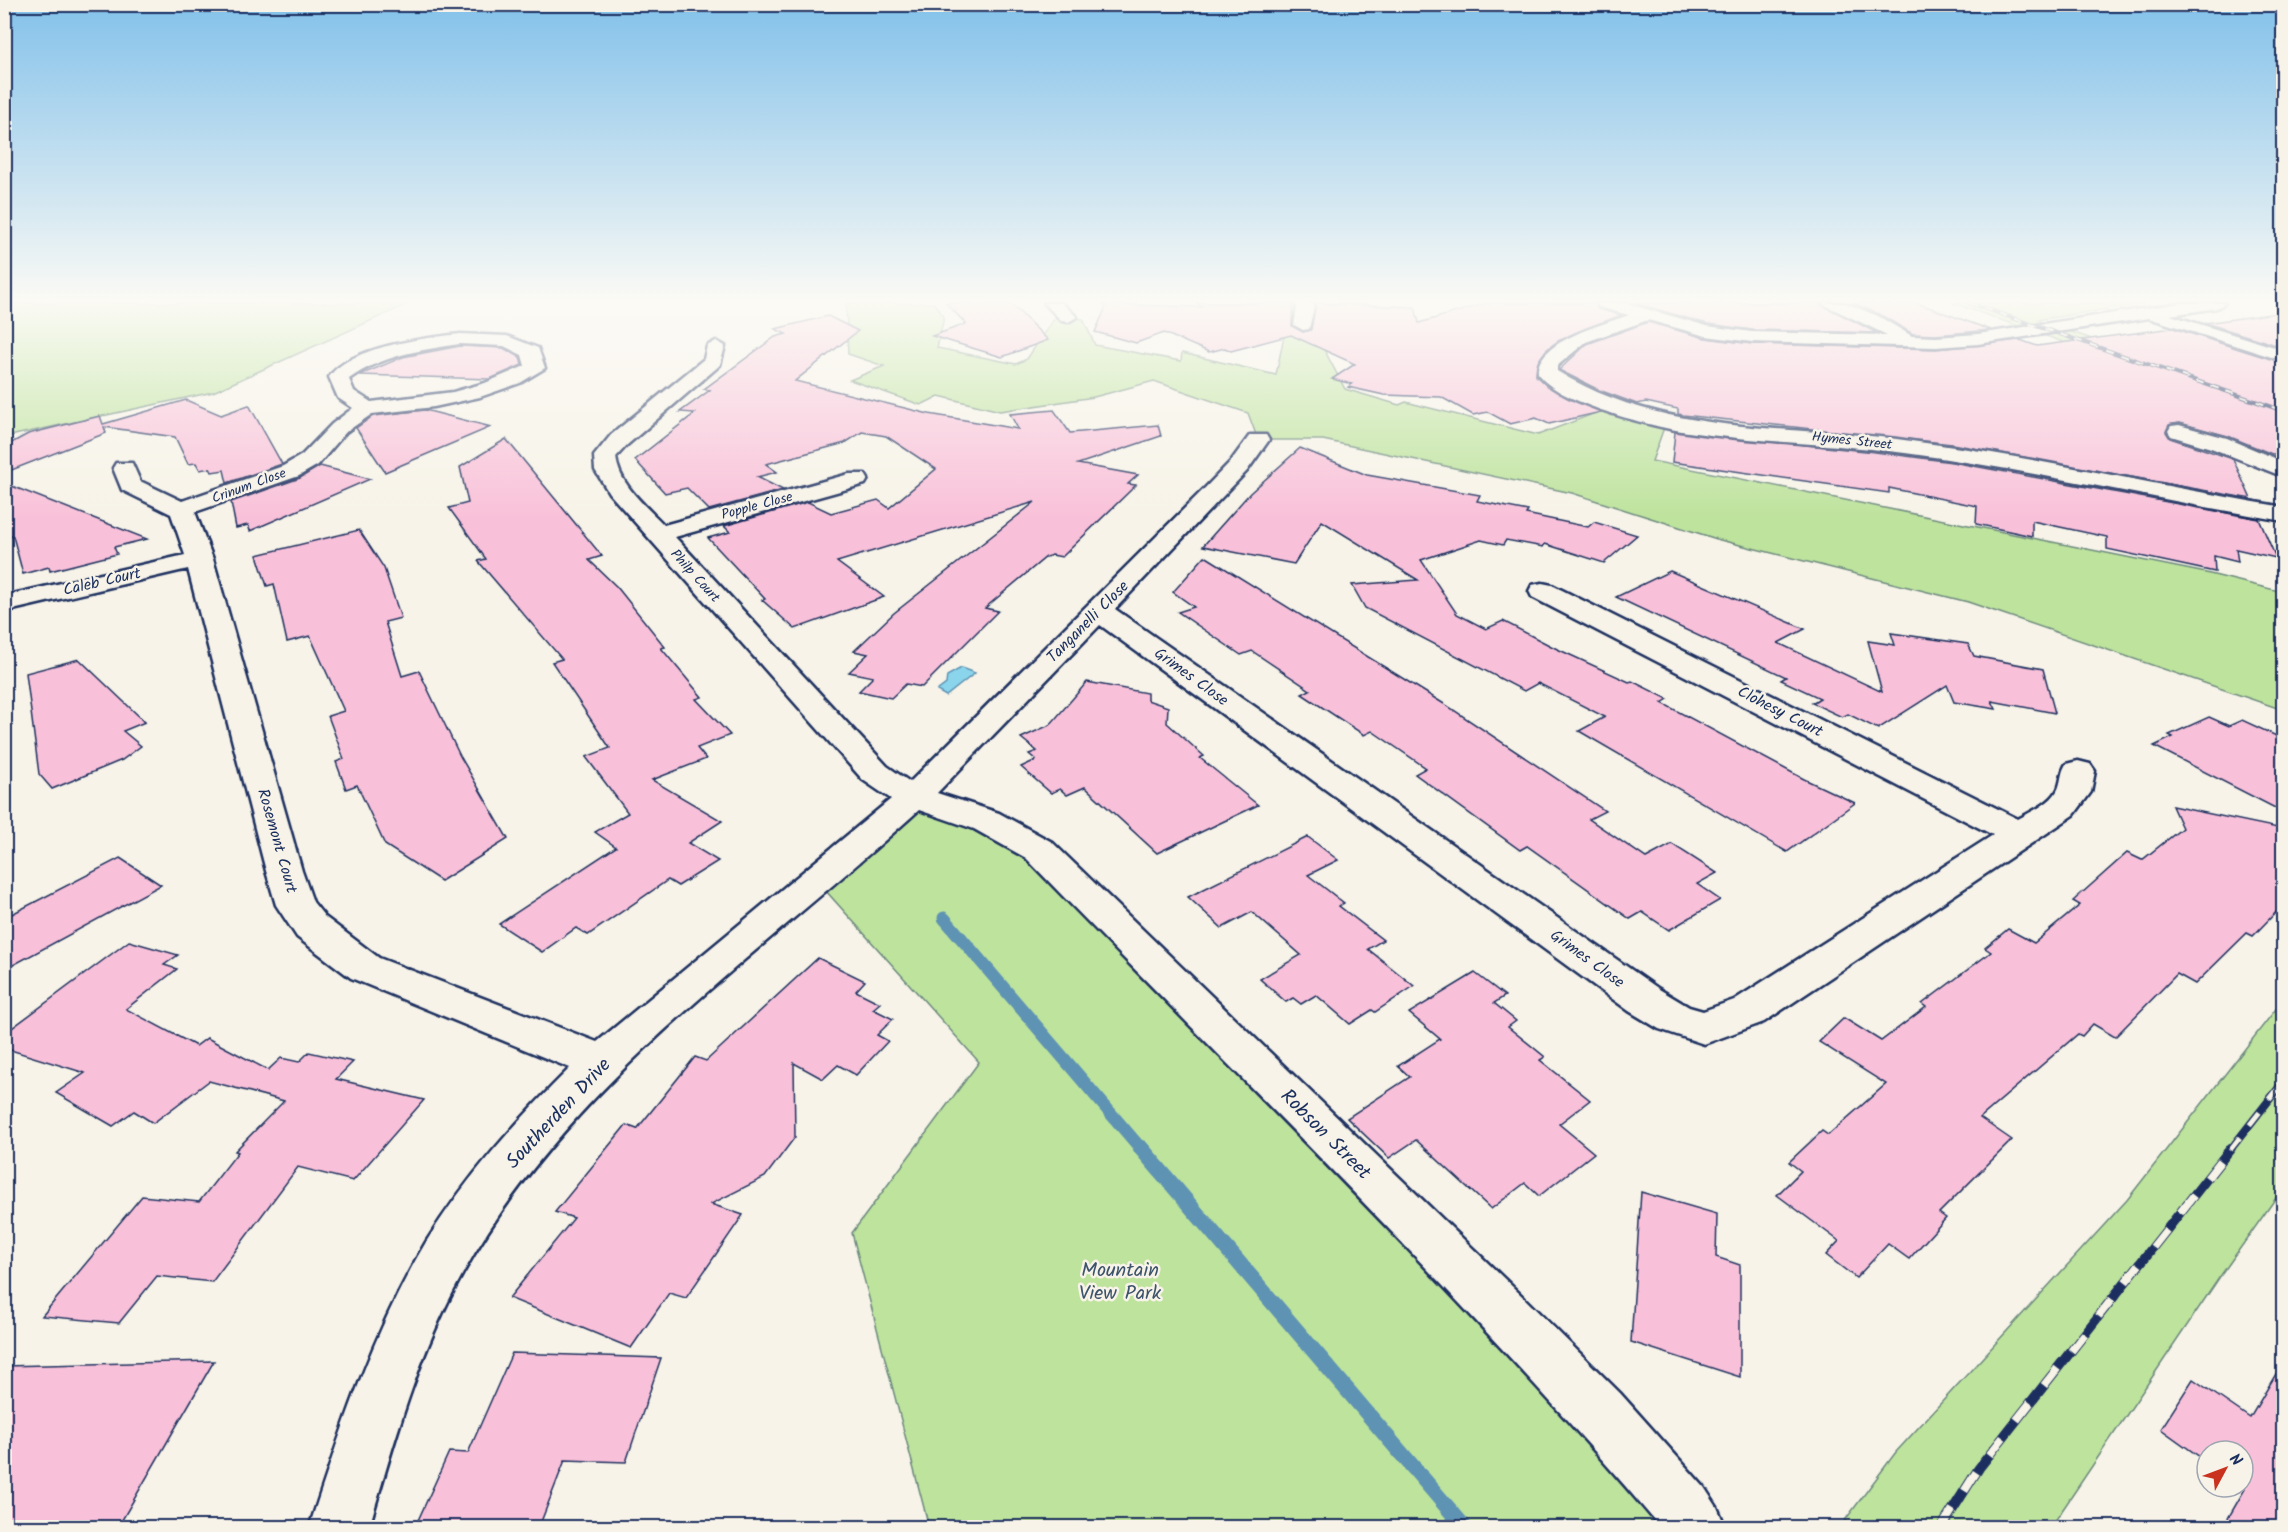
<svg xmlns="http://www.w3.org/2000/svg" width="2288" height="1532" viewBox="0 0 2288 1532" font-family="Kalam,sans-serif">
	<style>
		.green { fill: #bee39d; stroke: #6c897e; stroke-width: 1.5 }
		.water { fill: #8bd5ec; stroke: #5e93b3; stroke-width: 1.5 }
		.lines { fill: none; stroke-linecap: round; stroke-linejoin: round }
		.stream-far1 { stroke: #5e93b3; stroke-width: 13 }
		.stream { stroke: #5e93b3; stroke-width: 16 }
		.building { fill: #f9c1d9; stroke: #1b2f5e; stroke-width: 1.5 }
		.street-casing { stroke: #1b2f5e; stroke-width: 5 }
		.street { fill: #f7f3e8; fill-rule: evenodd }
		.rail-far2-casing { stroke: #1b2f5e; stroke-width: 4 }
		.rail-far1-casing { stroke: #1b2f5e; stroke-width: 8 }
		.rail-casing { stroke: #1b2f5e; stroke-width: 10 }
		.rail-far2 { stroke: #f7f3e8; stroke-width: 2; stroke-dasharray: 8; stroke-linecap: butt }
		.rail-far1 { stroke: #f7f3e8; stroke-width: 5; stroke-dasharray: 16; stroke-linecap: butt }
		.rail { stroke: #f7f3e8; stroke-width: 8; stroke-dasharray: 22; stroke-linecap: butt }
		.labels { text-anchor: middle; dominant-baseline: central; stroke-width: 5; stroke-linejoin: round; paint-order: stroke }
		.far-street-label { font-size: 14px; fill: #1b2f5e; stroke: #f7f3e8 }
		.street-label { font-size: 16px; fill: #1b2f5e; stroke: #f7f3e8 }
		.near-street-label { font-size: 20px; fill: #1b2f5e; stroke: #f7f3e8 }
		.near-park-label { font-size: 20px; fill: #3c536b; stroke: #f7f3e8 }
	</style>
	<rect width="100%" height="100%" fill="#f7f3e8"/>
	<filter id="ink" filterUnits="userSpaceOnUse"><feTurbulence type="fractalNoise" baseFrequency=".0167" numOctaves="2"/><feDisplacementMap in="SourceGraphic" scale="12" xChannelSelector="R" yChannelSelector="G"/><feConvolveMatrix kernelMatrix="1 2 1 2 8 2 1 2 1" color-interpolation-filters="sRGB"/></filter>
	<g filter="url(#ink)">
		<g class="green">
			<polygon points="4,303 410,303 213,392 5,437"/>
			<polygon points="846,303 934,303 944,317 937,348 1016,364 1027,359 1053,320 1068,317 1083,319 1095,345 1181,361 1182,353 1276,375 1286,326 1312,327 1345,389 1399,405 1406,402 1538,435 1614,406 1666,422 1652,461 2206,573 2283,592 2283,710 1968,602 1720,540 1572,493 1323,440 1258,440 1248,413 1154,381 1094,397 1000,411 939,396 921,405 850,380 884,366 848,354"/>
			<polygon points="1953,303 2146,303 2037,320 2283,405 2283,420"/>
			<polygon points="912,798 1035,847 1696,1527 929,1527 852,1233 979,1062 817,881"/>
			<polygon points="2283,1000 2283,1188 2219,1278 2051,1527 1840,1527 1896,1452 2127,1200"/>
		</g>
		<polygon class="water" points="961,668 975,673 946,696 937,691 946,684 947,676"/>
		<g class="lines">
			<polyline class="stream-far1" points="944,918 1142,1150"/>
			<polyline class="stream" points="1141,1148 1465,1528"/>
		</g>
		<g class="building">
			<polygon points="946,303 1010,303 1048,340 1002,357 932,336 966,324"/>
			<polygon points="1196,303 1293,303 1292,326 1303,332 1311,329 1315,303 1415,307 1419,323 1487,303 1595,303 1598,309 1621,315 1558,341 1546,350 1538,362 1536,376 1547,386 1601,412 1549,424 1536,418 1510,424 1488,412 1473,415 1441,397 1384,395 1348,387 1352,384 1332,379 1355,364 1291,335 1231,351 1225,348 1209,352 1164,333 1136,343 1095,332 1106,307 1103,304 1202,307"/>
			<polygon points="1635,303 1819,303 1877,333 1752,330 1707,324"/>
			<polygon points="1852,303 1917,303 1991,330 1936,335 1913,334 1879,314"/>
			<polygon points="2283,312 2283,347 2205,323"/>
			<polygon points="828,316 858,331 795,381 929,414 1018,429 1010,414 1054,410 1070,433 1158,425 1161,436 1078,464 1138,475 1128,484 1136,485 1062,557 1052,555 1046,557 985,608 998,611 922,687 906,684 891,698 859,691 873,677 849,672 868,654 854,651 894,613 1035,502 837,562 884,597 795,629 762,600 765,599 708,538 730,532 724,526 808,502 831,513 878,500 889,508 936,469 886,436 862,432 845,443 766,464 777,472 757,477 783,490 709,510 687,488 665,493 635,460 695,413 680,412 710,390 704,389 775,337 786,334 775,329"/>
			<polygon points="1648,322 1705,338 1752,344 1936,349 2020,340 2037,346 2173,328 2283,363 2283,453 2272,454 2228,436 2180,423 2169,425 2166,432 2170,438 2233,459 2251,499 1952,444 1683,415 1678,414 1678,409 1646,402 1637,404 1599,390 1559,370 1587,344"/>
			<polygon points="460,346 503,348 520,357 522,365 490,379 360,375 403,357"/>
			<polygon points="186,400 221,415 249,405 282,464 227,483 224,470 212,472 210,468 200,470 196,463 188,464 175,437 104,427 106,433 4,473 4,447 28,434 100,416 103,424"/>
			<polygon points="425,410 491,427 385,472 356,428 373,416"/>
			<polygon points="1675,432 1875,452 1952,462 2259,519 2276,558 2236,549 2238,562 2214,556 2215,572 2107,549 2107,537 2032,521 2032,536 1976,524 1977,506 1889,488 1889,493 1672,462"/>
			<polygon points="506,439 602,556 589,560 617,587 665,647 661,648 702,697 696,699 730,735 697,748 706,759 652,780 722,821 688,843 718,861 678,886 668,880 588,935 576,928 542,952 499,924 616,847 595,832 628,813 586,757 610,748 552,662 562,659 478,561 486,559 449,508 468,503 460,467"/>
			<polygon points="1300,448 1367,475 1480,495 1477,501 1528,511 1526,514 1588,527 1594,522 1637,535 1604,563 1545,544 1543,547 1506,540 1503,545 1481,540 1421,560 1457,614 1486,629 1503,621 1553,647 1629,682 1632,681 1668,699 1662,703 1804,779 1855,803 1787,852 1579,731 1605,717 1538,683 1524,691 1365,608 1352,585 1418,580 1322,521 1294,564 1203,546 1250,493"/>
			<polygon points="320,466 370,479 250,531 248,525 236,528 231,502 300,478"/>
			<polygon points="4,483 147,539 114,547 117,554 50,571 49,567 23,574 13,536 4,532"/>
			<polygon points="359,530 384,568 401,618 385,622 402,676 419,671 460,756 508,839 441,881 385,845 357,785 346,789 336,762 344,759 328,716 344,711 310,636 287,642 274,584 267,586 257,555"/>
			<polygon points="1205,556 1449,707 1605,811 1589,819 1646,858 1672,844 1717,873 1697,884 1720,900 1669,930 1642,912 1630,919 1527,846 1520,850 1415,774 1426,768 1372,731 1364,735 1302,694 1310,690 1252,651 1241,655 1178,612 1194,607 1173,592"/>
			<polygon points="1670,571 1805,629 1778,643 1882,692 1868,641 1895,645 1891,633 1968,644 1974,656 2043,669 2055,713 1992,701 1996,709 1954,702 1947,685 1878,729 1848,714 1842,717 1812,703 1820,698 1781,680 1786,677 1616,597"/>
			<polygon points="79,659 145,722 123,731 141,746 122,760 52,789 39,774 26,673"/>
			<polygon points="1087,682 1147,693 1147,700 1168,707 1167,723 1204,756 1200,758 1258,805 1157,853 1085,787 1067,795 1060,789 1051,793 1021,767 1036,760 1029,754 1037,751 1021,738 1050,725"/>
			<polygon points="2209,717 2229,726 2242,720 2283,739 2283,812 2154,746 2173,737 2169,735"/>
			<polygon points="2172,806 2283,829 2283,905 2253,936 2247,933 2195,984 2177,974 2115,1037 2093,1024 2082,1036 2078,1034 1980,1118 2012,1140 1939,1213 1946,1218 1909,1259 1888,1244 1856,1278 1826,1255 1839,1241 1777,1195 1801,1171 1789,1162 1822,1131 1828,1135 1886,1084 1819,1042 1844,1018 1881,1041 1926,1007 1922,1004 1991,952 1985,948 2008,929 2034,943 2080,905 2073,901 2127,853 2142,860 2182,828"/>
			<polygon points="1308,837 1338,860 1308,875 1344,903 1339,906 1383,940 1368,949 1414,986 1375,1012 1372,1010 1350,1024 1316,995 1301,1004 1293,998 1286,1002 1260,979 1301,955 1252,912 1222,928 1188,897"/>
			<polygon points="120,858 161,885 4,970 4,918"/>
			<polygon points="129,941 178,955 164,965 177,969 126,1009 196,1046 207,1038 268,1070 281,1058 299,1062 309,1052 353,1062 336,1079 424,1100 353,1181 298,1167 212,1282 157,1276 119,1323 42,1316 142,1196 199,1202 238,1152 235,1151 284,1101 209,1081 153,1123 134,1111 113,1126 56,1093 85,1073 4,1048 4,1034"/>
			<polygon points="818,958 865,981 856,991 880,1003 873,1009 893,1019 877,1035 888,1041 856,1075 838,1065 823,1079 794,1063 795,1137 765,1177 711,1204 743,1215 686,1298 669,1293 631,1348 509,1298 574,1218 555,1212 626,1125 637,1129 695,1057 706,1061"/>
			<polygon points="1475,973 1505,996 1494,1003 1516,1021 1508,1027 1545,1057 1540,1060 1590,1100 1559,1124 1594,1153 1539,1196 1525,1183 1491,1209 1416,1140 1389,1158 1347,1118 1410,1077 1398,1066 1440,1039 1409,1013"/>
			<polygon points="1641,1192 1717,1214 1716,1257 1740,1265 1740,1377 1631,1342"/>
			<polygon points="512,1353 661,1358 626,1462 565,1460 539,1527 415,1527 449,1452 468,1453"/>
			<polygon points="214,1361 118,1527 4,1527 4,1366"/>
			<polygon points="2283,1362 2283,1527 2223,1527 2245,1489 2242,1487 2243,1451 2207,1451 2207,1462 2161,1429 2193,1379 2250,1418"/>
		</g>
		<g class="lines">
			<g class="street-casing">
				<g id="street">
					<polygon points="1044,303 1062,303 1077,317 1068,322 1062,321"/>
					<polygon points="1295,303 1313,303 1314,306 1309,329 1303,330 1294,325 1297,307"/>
					<path d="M1597 303H1625L1707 326 1752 332 1887 335 1821 303H1845L1878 316 1912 336 1936 337 1978 334 2181 303H2225L2217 308 2170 315 2284 350V361L2149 318 1978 344 1936 347 1752 342 1706 336 1648 320 1586 342 1557 366V371C1664 437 1785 424 1904 440 2032 456 2157 486 2284 507V521C2157 500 2032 470 1905 453 1827 442 1748 443 1670 429 1638 422 1558 402 1538 374 1535 341 1605 324 1629 315L1599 307Z"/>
					<path d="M460 334 507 336 538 348 545 368 520 383 480 397 434 407 372 414 346 432 318 465 299 476 195 512 213 559 302 871 313 902 325 917 379 958 597 1042 891 799 863 780 609 493 595 470 594 456 611 435 704 359 707 346 716 341 725 346 720 365 627 445 616 457C619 485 645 505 664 525L849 474H865L868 479 865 484 675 537 887 766 910 782 1202 491 1231 461 1250 435H1266L1269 440 1247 471 1115 609 1659 989 1689 1007 1703 1011 1734 1000 1993 835 1532 597 1529 591 1532 585 1542 583 1552 585 2018 819C2030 812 2050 804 2057 791 2062 782 2060 773 2066 764L2078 761 2090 764 2095 771 2091 792 2074 815 1764 1022 1704 1044 1659 1029 1629 1011 1100 625 937 793 999 813 1052 842 1518 1292 1620 1393 1704 1487 1717 1507 1726 1528H1661C1462 1293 1240 1079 1026 858L974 829 919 810C760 955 568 1082 462 1275 418 1354 394 1442 369 1528H309C341 1430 373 1331 426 1242 466 1177 517 1121 570 1068L351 978 297 937 276 905 266 871 188 569 4 612V596L185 555 171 514 122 490 113 468 116 463H132L140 481 182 501 283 466 302 455 332 424 353 408 338 398 329 377C351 346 425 338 460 334ZM460 344 504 346 522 355 525 366 485 383 453 392 371 402 354 391 349 379C383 355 420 350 460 344Z"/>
					<polygon points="2179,425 2227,438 2284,462 2284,477 2211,448 2171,436 2168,431 2171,426"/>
				</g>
			</g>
			<use href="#street" class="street"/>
			<g class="rail-far2-casing">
				<polyline id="rail-far2" points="1969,303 2284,411"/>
			</g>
			<g class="rail-far1-casing">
				<polyline id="rail-far1" points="2230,1150 2284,1081"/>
			</g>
			<g class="rail-casing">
				<polyline id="rail" points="1941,1528 1979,1468 2231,1148"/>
			</g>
			<use href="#rail-far2" class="rail-far2"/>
			<use href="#rail-far1" class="rail-far1"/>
			<use href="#rail" class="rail"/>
		</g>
	</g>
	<linearGradient id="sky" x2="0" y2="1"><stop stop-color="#83c1ea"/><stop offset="0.58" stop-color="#fbfaf5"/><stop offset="1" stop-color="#fbfaf5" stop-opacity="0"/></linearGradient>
	<rect width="2288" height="518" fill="url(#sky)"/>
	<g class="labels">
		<g class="far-street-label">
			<text transform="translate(1852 441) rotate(6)">Hymes Street</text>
			<text transform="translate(249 486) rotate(-20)">Crinum Close</text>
			<text transform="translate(757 506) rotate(-15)">Popple Close</text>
			<text transform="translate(695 576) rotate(48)">Philp Court</text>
		</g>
		<g class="street-label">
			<text transform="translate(102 582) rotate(-13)">Caleb Court</text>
			<text transform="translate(1088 622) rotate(-45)">Tanganelli Close</text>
			<text transform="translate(1191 677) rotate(36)">Grimes Close</text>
			<text transform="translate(1780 712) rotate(27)">Clohesy Court</text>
			<text transform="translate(277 841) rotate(74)">Rosemont Court</text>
			<text transform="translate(1587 959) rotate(36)">Grimes Close</text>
		</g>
		<g class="near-street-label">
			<text transform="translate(559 1114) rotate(-47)">Southerden Drive</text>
			<text transform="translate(1325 1135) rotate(45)">Robson Street</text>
		</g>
		<g class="near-park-label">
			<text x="1120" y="1271">Mountain<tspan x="1120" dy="23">View Park</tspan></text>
		</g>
	</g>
	<rect width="2288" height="1532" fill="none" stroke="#f7f3e8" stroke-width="24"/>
	<rect x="12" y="12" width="2264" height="1508" fill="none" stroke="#1b2f5e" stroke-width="2" filter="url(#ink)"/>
	<g transform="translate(2225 1469) rotate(49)"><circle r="28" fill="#f7f3e8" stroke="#9fa5b1" stroke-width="1.5"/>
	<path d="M0-4.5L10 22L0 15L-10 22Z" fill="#c8321e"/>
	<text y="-9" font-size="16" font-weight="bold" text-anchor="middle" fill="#1b2f5e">N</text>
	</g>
</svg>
